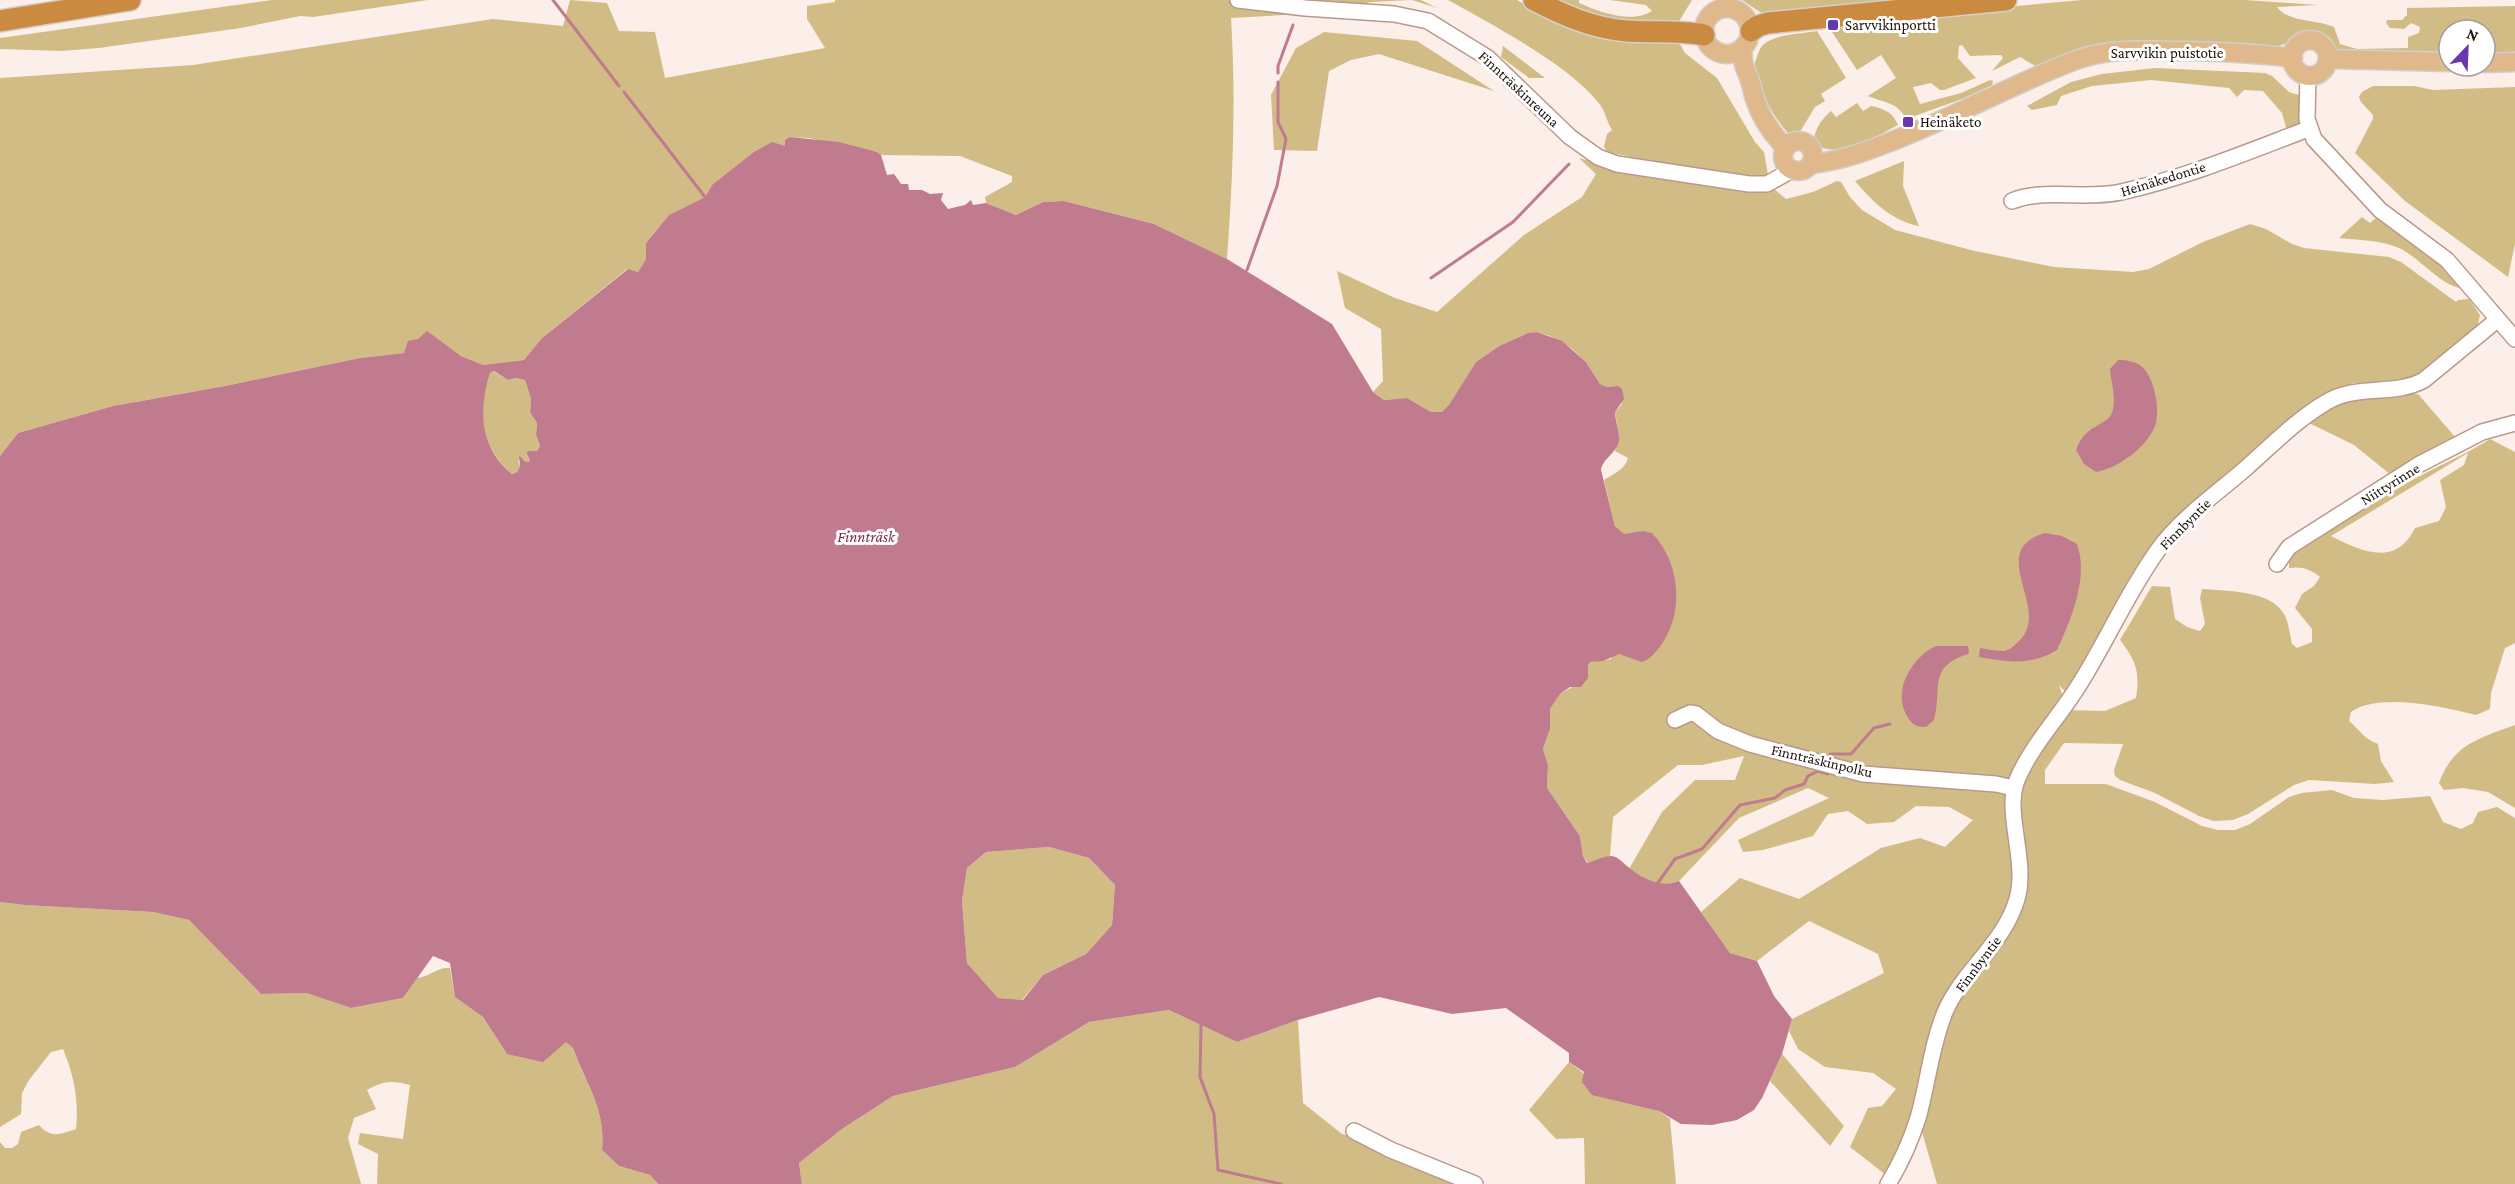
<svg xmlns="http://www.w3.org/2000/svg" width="2515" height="1184" viewBox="0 0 2515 1184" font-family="'Crimson Pro',serif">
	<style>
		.green { fill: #d2bc85; fill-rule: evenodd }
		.water { fill: #c07b8e; fill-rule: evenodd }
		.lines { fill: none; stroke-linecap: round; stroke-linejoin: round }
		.stream { stroke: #c07b8e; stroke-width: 3 }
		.minor-casing { stroke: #b9998b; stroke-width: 18 }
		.major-casing { stroke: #d2cfce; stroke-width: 21 }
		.highway-casing { stroke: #d2cfce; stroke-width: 24 }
		.minor { stroke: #fff; stroke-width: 15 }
		.major { stroke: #dfb98c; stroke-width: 18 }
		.highway { stroke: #ca8a40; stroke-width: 21 }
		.poi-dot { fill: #6737af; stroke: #fff; stroke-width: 2 }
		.labels { text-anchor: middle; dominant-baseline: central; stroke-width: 6; stroke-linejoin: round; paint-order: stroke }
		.poi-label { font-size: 15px; fill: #1c100b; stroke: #fff; text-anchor: start }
		.street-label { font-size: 15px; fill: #1c100b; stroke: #fff }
		.water-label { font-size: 16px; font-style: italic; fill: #7f2c49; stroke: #fff }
	</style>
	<rect width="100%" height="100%" fill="#fceee8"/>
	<g class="green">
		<polygon points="272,0 428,0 313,17 300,16 241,28 99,48 61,51 0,49 0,38"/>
		<path d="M570 0 607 3 619 31 655 32 665 78 825 48 807 19V6L835 2V0H1421L1437 8 1412 0 1371 2 1318 13 1231 18C1236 99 1233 178 1227 259L1154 224 1064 201 1043 202 1016 215 986 203 985 197 1012 182V176L960 156 881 155 877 152 809 138 790 137 785 147 712 185 705 197 669 215 646 243V259L638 272 627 269 541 339 524 360 483 365 461 356 427 332 404 353 360 358 225 386 113 406 18 433 0 456V78L193 65 493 19 563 26Z"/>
		<path d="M1448 0H1517L1545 16 1677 39 1685 53 1717 78 1755 142 1764 152 1768 175 1766 179 1705 173 1608 152 1604 147 1607 134 1612 130C1606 120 1605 109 1597 101 1567 64 1491 24 1448 0Z"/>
		<path d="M1545 0H1579V3C1599 12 1632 24 1652 11L1646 5 1610 0H1692L1678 23 1621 26Z"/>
		<polygon points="1742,0 1919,0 1776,15 1763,14"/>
		<path d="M2082 0H2245L2318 5 2277 7C2289 23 2316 19 2334 27L2340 44 2357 49 2408 48V37L2419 33 2420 27 2411 23 2404 29 2390 28 2386 23 2387 20H2402L2407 15V8L2515 6V56H2485V30H2449V56L2338 50 2322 36 2304 33 2290 42 2272 48 2037 67 2020 57 1992 71 2003 58 2001 55 1970 56 1962 45 1959 46 1958 58 1976 78 1944 90H1940L1931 83 1913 87 1920 104 1961 93 1990 80 1993 81 1992 85 1962 99 1906 119C1898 102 1884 103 1868 96L1896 78 1881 55 1857 70 1832 32 1839 30 1843 24 1887 18Z"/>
		<path d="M1817 31 1846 78 1821 94 1825 101 1815 107 1798 135H1790C1780 127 1753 82 1753 70 1754 66 1759 48 1763 45 1775 34 1801 34 1817 31Z"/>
		<polygon points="1324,32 1417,41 1494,91 1379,54 1351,60 1329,71 1317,151 1274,150 1271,95 1296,48"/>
		<polygon points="1503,46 1545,78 1529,78 1501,57"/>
		<polygon points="2155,68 2265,73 2272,76 2289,92 2302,96 2300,125 2287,131 2282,113 2263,91 2244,90 2237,97 2229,88 2151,80 2092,86 2061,96 2057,105 2032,110 2027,106 2071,82 2102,74"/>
		<polygon points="2373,86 2414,86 2433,90 2515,87 2515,244 2508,277 2405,201 2355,153 2373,119 2373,115 2361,102 2359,97 2362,92"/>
		<path d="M1857 103 1863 111 1871 106C1884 109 1892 111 1898 125 1877 136 1839 159 1815 145 1812 132 1821 120 1831 111L1836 117Z"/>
		<path d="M1579 158 1613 167 1757 191 1774 189 1786 199 1813 192 1837 181 1841 182 1850 197 1862 210 1895 230 1975 251 2054 267 2133 272 2149 269 2203 242 2250 224 2266 229 2292 244 2304 248 2389 257 2401 262 2456 302 2458 300 2469 299 2480 315 2477 329 2417 376 2397 382 2354 383 2336 388 2319 397 2296 414 2177 519 2068 694 2059 685 2066 706 2065 710 2105 711 2136 698C2140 671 2136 661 2120 640L2152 586 2170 587 2175 619 2187 627 2200 631 2205 624 2200 598 2202 589C2226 591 2273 590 2285 616 2289 624 2290 636 2292 644L2297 648 2312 642V629L2295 608 2302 594 2314 586 2320 577C2311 569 2301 566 2289 568V557L2293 552C2331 526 2371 502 2412 480 2438 466 2465 455 2490 439L2515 452V643L2505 648 2491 693 2490 709 2476 715C2444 707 2379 692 2351 712L2349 721C2360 730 2364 739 2378 744L2381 761 2394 782 2375 784 2309 780 2294 785 2248 814 2233 820 2213 821 2199 816 2155 793 2120 780 2115 776 2114 770 2123 744 2064 743 2045 770V784H2106L2155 802 2202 826 2218 830H2235L2250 824 2289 797 2302 793 2332 790 2354 798 2383 800 2430 796 2443 822 2461 829 2473 823 2478 812 2497 807 2515 818V1184H1937L1918 1118 1886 1175 1850 1147 1868 1108 1882 1106 1896 1089 1873 1073 1825 1067 1798 1049 1789 1031 1792 1019 1884 973 1878 954 1809 921 1757 961 1730 953 1701 912 1740 878 1799 899 1881 848 1920 838 1945 847 1973 820 1949 807 1916 806 1894 822 1867 824 1848 811 1828 814 1813 836 1763 850 1743 852 1738 840 1829 798 1808 788 1739 818 1679 881C1660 890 1646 878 1629 869L1662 812 1695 780H1735L1744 756 1702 765H1678L1613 817 1610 856 1588 863 1583 856 1580 836 1547 788 1548 765 1543 749 1550 729V709L1560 694 1588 678V666L1590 662 1611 659 1623 534 1615 526 1604 480C1613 474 1625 470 1628 458L1615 451 1619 438 1615 412 1622 404 1618 386 1607 387 1600 384 1586 362 1571 348 1550 336 1537 332 1528 333 1499 346 1476 362 1449 406 1442 412H1431L1407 398 1384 400 1373 392 1383 381 1381 329 1345 308 1337 271 1395 298 1437 312 1524 235 1582 197 1596 174ZM2468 453 2464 465 2440 480 2446 507 2439 521 2415 528C2396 567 2362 552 2331 536Z"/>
		<path d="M1904 161 1903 186 1919 226C1892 221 1873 202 1855 181Z"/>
		<path d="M2362 217 2370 223 2376 218C2399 232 2451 265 2461 288 2441 286 2419 257 2399 248 2380 240 2358 240 2339 238Z"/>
		<path d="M493 371 508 380 516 378 525 380 531 399 530 412 537 423 536 435 540 446 537 451 526 454 530 460 528 462 518 460 520 466 517 472 512 474C480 446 477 413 490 373Z"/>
		<polygon points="2398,393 2418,394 2456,438 2391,475 2354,445 2305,421 2340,400"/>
		<path d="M2515 725V808L2488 792 2463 788 2444 790 2439 783C2453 744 2480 738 2515 725Z"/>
		<polygon points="1049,847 1089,858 1115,885 1112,925 1086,954 1043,975 1022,1000 998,998 967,963 962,901 967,868 986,852"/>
		<path d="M0 902 24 905 153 912 189 920 261 994 306 993 351 1008 403 998 417 978C432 976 436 967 450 968L455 997 483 1017 507 1054 566 1041 573 1048C586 1085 606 1108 602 1150L619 1166 650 1175 658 1184H377L378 1154 358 1144 360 1133 403 1139 410 1085C392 1080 383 1081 367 1090L376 1109 354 1118 348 1138 361 1184H0V1142L5 1148H12L18 1144 21 1132 39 1125C51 1139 61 1134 76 1129 79 1101 74 1075 63 1049L51 1052 29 1080 22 1093 21 1114 0 1127Z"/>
		<polygon points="1169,1010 1237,1042 1298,1020 1303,1103 1342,1134 1354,1137 1466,1184 802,1184 799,1163 842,1129 893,1096 1015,1067 1089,1022"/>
		<polygon points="1782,1054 1844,1126 1830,1146 1770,1081"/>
		<polygon points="1569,1062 1617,1099 1659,1111 1670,1119 1676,1184 1585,1184 1584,1138 1556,1139 1529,1110"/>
	</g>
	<g class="water">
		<path d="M790 137 839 142 877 152 881 155 887 175 894 174 901 184H908L909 190H922L930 194 943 193 941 200 948 209 965 205 971 200 973 205 986 203 1016 215 1043 202 1064 201 1154 224 1227 259 1332 324 1373 392 1384 400 1407 398 1431 412H1442L1449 405 1476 362 1499 346 1528 333 1537 332 1562 341 1586 362 1600 384 1607 387 1618 386 1622 389 1624 399 1615 412C1615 421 1620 433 1619 441 1616 454 1603 458 1601 470L1615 526 1624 534 1643 531 1652 533C1681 563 1685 615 1659 648 1654 654 1650 659 1642 662L1619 654 1603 661 1590 662 1588 666V678L1581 687H1570L1560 694 1550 709V729L1543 749 1548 765 1547 788 1580 836 1583 856 1587 863C1594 861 1604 856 1611 856 1617 856 1622 862 1627 866 1642 878 1661 889 1679 881L1730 953 1757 961 1774 996 1792 1019 1782 1054 1762 1098 1754 1110 1737 1120 1712 1125 1681 1124 1659 1111 1592 1095 1582 1082 1584 1072 1569 1062V1053L1506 1008 1452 1014 1379 997 1298 1020 1237 1042 1169 1010 1089 1022 1015 1067 893 1096 842 1129 799 1163 802 1184H658L650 1175 619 1166 602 1150C606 1109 586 1084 573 1048L566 1042 543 1062 507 1054 483 1017 455 997 450 963 433 956 403 998 351 1008 306 993 261 994 189 920 153 912 24 905 0 902V456L18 433 113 406 225 386 360 358 404 353 408 341 418 339 427 331 461 356 483 365 524 360 541 339 628 269 638 272 646 259V243L669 215 705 197 712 185 754 152 772 142 785 146V140ZM494 371 508 380 516 378 525 380 531 399 530 412 537 423 536 435 540 446 537 451H529L526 453 530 460 528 462 524 461 519 455 520 466 517 472 512 474C480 448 478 411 490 373ZM1049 847 1089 858 1115 885 1112 925 1086 954 1043 975 1023 1000 998 998 967 963 962 901 967 868 986 852Z"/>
		<path d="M2118 360C2125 360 2135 361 2141 366 2154 376 2160 407 2156 423 2149 446 2119 468 2096 472L2084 464 2076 450C2085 424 2107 426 2112 413 2117 398 2111 384 2110 369Z"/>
		<path d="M2045 533 2062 536 2077 544C2089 577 2071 620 2057 650 2031 666 2007 662 1979 657L1980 648C1987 649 1996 651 2004 651 2010 650 2015 645 2019 641 2053 609 1984 551 2045 533Z"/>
		<path d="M1936 646H1968L1969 651 1968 654C1927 667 1943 688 1934 720L1926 727C1917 727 1912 725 1907 716 1892 690 1912 657 1936 646Z"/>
	</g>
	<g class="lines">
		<g class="stream">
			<polyline points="553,0 619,86"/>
			<polyline points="1278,73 1278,66 1293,25"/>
			<polyline points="624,92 705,197"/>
			<polyline points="1247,270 1277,186 1286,139 1278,122 1278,82"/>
			<polyline points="1431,278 1513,222 1569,164"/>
			<polyline points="1830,757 1830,754 1851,754 1874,728 1890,724"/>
			<polyline points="1657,884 1675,859 1702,849 1740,805 1775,798 1785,790 1804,784 1808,776 1818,771 1828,774"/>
			<polyline points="1201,1025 1200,1077 1214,1114 1218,1170 1281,1184"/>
		</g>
		<g class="minor-casing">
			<g id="minor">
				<polyline points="1238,0 1305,8 1394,14 1428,21 1488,58 1570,137 1598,157 1617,164 1749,184 1767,184 1792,170"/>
				<polyline points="2308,75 2307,119 2314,139 2380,210 2447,260 2515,339"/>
				<path d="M2012 201C2043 188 2086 200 2121 192 2185 178 2247 152 2308 129"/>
				<polyline points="2277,564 2289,547 2418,465 2482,432 2515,423"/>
				<polyline points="1675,720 1690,713 1696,714 1718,731 1750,744 1863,774 1996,784 2014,788"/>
				<polyline points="1354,1131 1391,1150 1475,1184"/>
				<path d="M1888 1184C1901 1163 1911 1140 1918 1118 1928 1083 1931 1046 1945 1012 1963 970 2004 944 2017 899 2028 861 2004 813 2017 780 2031 746 2060 716 2079 685 2107 641 2127 593 2158 550 2180 519 2216 494 2245 469 2271 446 2295 421 2325 403 2356 383 2393 397 2424 380L2497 320"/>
			</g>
		</g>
		<g class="major-casing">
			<g id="major">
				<circle cx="1727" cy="31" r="23"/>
				<circle cx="2310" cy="58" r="18"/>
				<path d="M1743 48C1740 63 1749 74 1752 88 1757 112 1768 130 1786 148"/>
				<polyline points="2328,59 2449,62"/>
				<polyline points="2485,63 2515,62"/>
				<circle cx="1798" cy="156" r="15"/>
				<path d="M1811 164C1841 161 1867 151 1895 140 1957 116 2016 82 2079 59 2114 47 2151 51 2188 51 2223 52 2258 53 2293 58"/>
			</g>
		</g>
		<g class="highway-casing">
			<g id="highway">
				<path d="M1534 0C1563 15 1592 28 1626 31 1652 33 1678 30 1704 35"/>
				<polyline points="0,21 130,0"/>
				<polyline points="1751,31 1758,26 1768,23 2006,0"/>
			</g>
		</g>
		<use href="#minor" class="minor"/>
		<use href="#major" class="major"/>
		<use href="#highway" class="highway"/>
	</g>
	<g class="poi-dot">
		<rect x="1827" y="19" width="12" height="12" rx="3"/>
		<rect x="1902" y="116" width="12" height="12" rx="3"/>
	</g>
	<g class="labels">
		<g class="poi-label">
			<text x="1845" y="25">Sarvvikinportti</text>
			<text x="1920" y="122">Heinäketo</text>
		</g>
		<g class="street-label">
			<text x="2167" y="53">Sarvvikin puistotie</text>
			<text transform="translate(1519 89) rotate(43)">Finnträskinreuna</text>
			<text transform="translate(2163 179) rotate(-17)">Heinäkedontie</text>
			<text transform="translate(2390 484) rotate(-32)">Niittyrinne</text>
			<text transform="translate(2185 524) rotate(-45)">Finnbyntie</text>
			<text transform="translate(1822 761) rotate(13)">Finnträskinpolku</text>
			<text transform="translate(1978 964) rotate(-53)">Finnbyntie</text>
		</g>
		<g class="water-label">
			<text x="866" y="536">Finnträsk</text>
		</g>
	</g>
	<g transform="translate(2467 48) rotate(23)"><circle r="28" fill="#ffffff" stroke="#a49f9d" stroke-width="1.5"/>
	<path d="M0-4.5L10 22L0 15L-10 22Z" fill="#6737af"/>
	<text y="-9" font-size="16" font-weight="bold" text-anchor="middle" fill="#1c100b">N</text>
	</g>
</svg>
